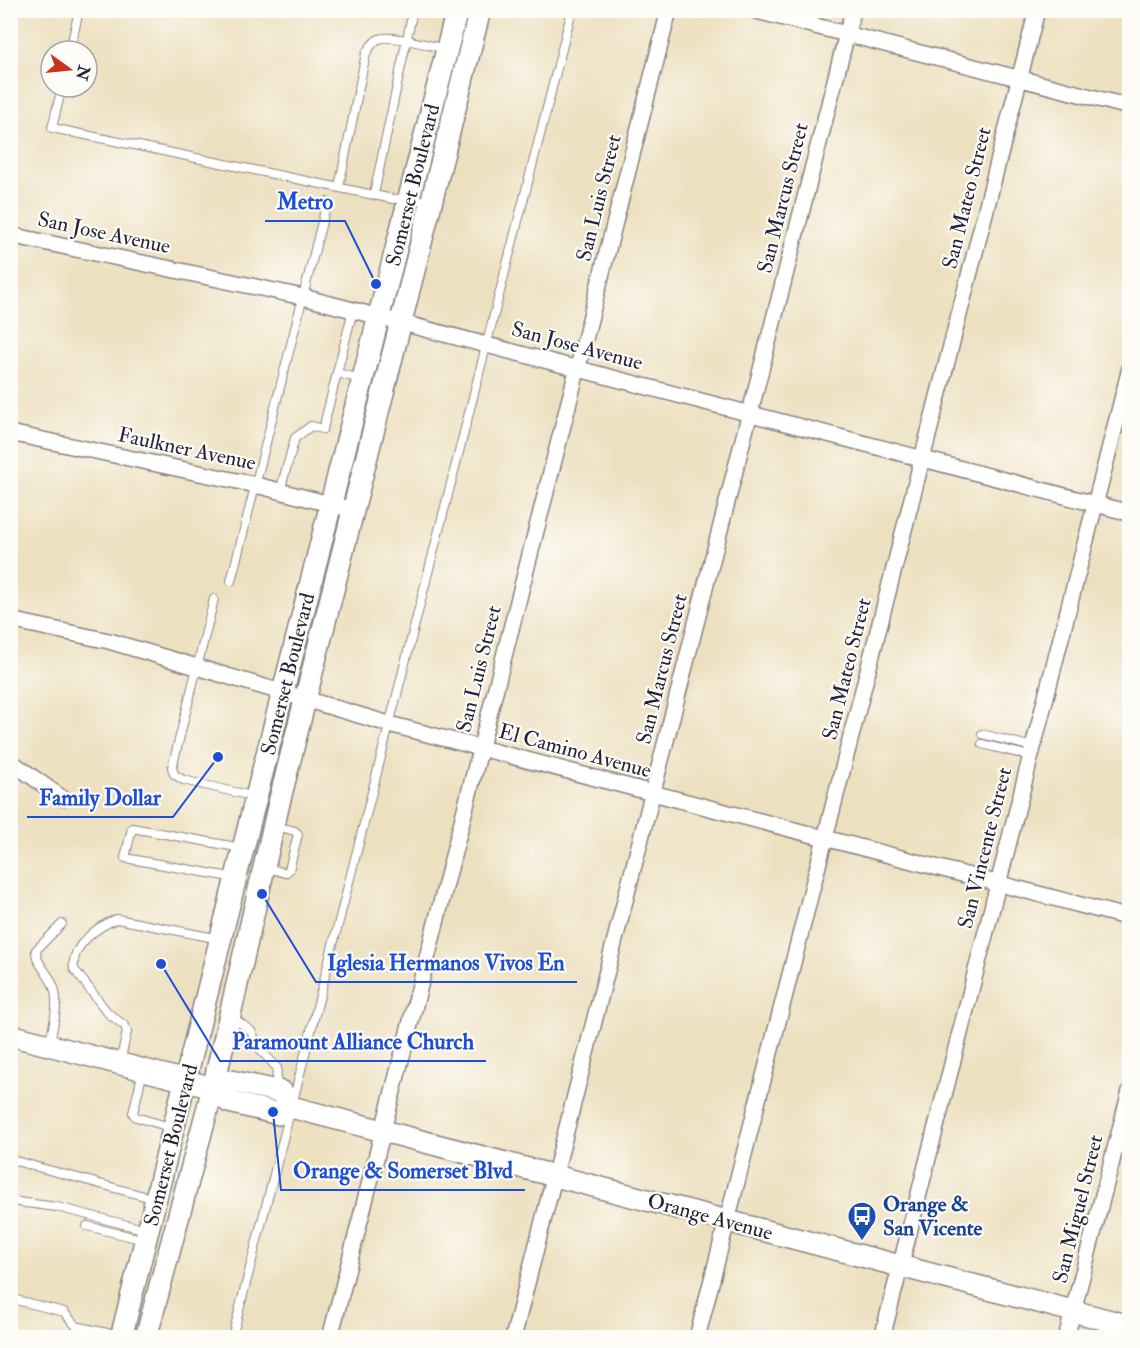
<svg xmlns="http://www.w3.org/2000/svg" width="1140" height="1348" viewBox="0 0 1140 1348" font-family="'IM FELL Double Pica',serif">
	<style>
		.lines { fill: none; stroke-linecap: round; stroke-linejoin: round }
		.lane-casing { stroke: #88817e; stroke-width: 10 }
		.street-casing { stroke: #88817e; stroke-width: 18 }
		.secondary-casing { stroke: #88817e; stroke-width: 24 }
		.lane { stroke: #fff; stroke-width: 8 }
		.street { stroke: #fff; stroke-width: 15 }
		.secondary { stroke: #fff; stroke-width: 21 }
		.labels { text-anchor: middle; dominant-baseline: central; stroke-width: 4.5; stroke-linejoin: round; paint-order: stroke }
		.street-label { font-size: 21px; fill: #22223b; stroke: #fdfcf7 }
		.transit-label { font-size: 21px; font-weight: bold; fill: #164399; stroke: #fdfcf7; text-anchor: start }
		.leader { fill: none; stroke: #1d4ed8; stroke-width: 2 }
		.callout-dot { fill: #1d4ed8; stroke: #fdfcf7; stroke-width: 2 }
		.callout-label { font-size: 22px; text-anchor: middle; font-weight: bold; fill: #1d4ed8; stroke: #fdfcf7; stroke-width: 4.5; stroke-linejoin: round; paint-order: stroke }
	</style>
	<rect width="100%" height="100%" fill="#fdfcf7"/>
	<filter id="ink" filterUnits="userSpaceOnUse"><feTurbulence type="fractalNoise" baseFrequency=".0167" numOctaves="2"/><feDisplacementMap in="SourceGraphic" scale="12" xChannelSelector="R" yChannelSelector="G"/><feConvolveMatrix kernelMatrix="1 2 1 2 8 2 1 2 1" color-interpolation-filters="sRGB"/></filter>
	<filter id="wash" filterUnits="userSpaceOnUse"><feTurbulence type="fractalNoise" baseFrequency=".008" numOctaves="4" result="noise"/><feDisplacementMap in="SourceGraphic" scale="24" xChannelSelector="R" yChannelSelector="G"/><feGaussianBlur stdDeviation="1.35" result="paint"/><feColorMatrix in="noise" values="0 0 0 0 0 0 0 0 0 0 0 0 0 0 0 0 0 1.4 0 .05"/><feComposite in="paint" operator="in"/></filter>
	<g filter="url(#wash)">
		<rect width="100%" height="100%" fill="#ede0c0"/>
	</g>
	<g filter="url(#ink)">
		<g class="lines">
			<g class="lane-casing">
				<g id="lane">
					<polyline points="70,51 79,10"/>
					<polyline points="62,87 52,128 393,199 410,198 430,203"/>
					<path d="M339 187 366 53C369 49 373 41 379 39 392 34 431 46 446 49"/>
					<polyline points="374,194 413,10"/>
					<polyline points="337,373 353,310"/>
					<polyline points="280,491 295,438 311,426 323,429 337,373 361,379"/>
					<polyline points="231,581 327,202"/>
					<polyline points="214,599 172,768 174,774 183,780 256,797"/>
					<polyline points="982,734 1033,747"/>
					<polyline points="982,744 1030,756"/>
					<polyline points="265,867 285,873 289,870 298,834 295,831 276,826"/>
					<polyline points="236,878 125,858 132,828 242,848"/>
					<polyline points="231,1016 251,1031 259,1048 277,1068 276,1090"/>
					<path d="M50 1043C53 1025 61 1000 52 983 47 971 35 962 36 950L62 924"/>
					<path d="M120 1062 127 1032 125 1026 108 1013 74 969C70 946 98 926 117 919L220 939"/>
					<polyline points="143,1071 133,1113 136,1117 173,1128"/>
					<polyline points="293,1101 572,10"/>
					<polyline points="12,1160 155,1199"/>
					<polyline points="10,1201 57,1207 147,1230"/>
					<polyline points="87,1226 145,1240"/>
					<polyline points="12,1299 64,1312 76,1326 120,1336"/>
					<polyline points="68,1338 74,1334 88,1338"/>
					<polyline points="232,1338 290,1112"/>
				</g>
			</g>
			<g class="street-casing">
				<g id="street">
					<polyline points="753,10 1130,107"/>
					<polyline points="10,235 303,297 1130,513"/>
					<polyline points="10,433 256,485 353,510"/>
					<polyline points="10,620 109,641 389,724 1130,918"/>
					<polyline points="10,761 62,798"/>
					<polyline points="330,1338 669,10"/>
					<polyline points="513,1338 853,10"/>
					<polyline points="697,1338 1037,10"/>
					<polyline points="882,1338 1130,368"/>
					<polyline points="1066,1338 1130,1091"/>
				</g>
			</g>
			<g class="secondary-casing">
				<g id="secondary">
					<polyline points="10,1035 213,1088 229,1102 279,1114 291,1107"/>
					<polyline points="213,1088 231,1081 282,1092 291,1107 1130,1326"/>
					<polyline points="121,1338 252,813 457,10"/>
					<polyline points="146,1338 213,1088 279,803 480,10"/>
				</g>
			</g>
			<use href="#lane" class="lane"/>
			<use href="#street" class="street"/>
			<use href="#secondary" class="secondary"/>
		</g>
	</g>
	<defs>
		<g id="bus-pin" transform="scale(1.5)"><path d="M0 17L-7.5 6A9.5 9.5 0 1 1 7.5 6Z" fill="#1a4fb4" stroke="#fdfcf7"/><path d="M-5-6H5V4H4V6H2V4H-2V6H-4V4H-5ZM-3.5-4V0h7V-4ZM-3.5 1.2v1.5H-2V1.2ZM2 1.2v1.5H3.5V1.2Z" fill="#fff"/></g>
	</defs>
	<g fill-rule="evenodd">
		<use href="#bus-pin" x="862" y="1216"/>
	</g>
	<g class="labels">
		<g class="street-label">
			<text transform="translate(413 185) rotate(-76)">Somerset Boulevard</text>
			<text transform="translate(599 198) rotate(-76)">San Luis Street</text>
			<text transform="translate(783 198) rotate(-76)">San Marcus Street</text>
			<text transform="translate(967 198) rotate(-76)">San Mateo Street</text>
			<text transform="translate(104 233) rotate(12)">San Jose Avenue</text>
			<text transform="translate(577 346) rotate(15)">San Jose Avenue</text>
			<text transform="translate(187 449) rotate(12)">Faulkner Avenue</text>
			<text transform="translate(479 669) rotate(-76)">San Luis Street</text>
			<text transform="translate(662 669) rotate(-76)">San Marcus Street</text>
			<text transform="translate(847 669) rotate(-76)">San Mateo Street</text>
			<text transform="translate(288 674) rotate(-76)">Somerset Boulevard</text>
			<text transform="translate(575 751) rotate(15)">El Camino Avenue</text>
			<text transform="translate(985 848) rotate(-76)">San Vincente Street</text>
			<text transform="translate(171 1145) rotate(-76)">Somerset Boulevard</text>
			<text transform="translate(1078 1209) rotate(-76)">San Miguel Street</text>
			<text transform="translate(710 1217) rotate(15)">Orange Avenue</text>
		</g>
		<g class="transit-label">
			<text x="883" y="1204">Orange &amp;<tspan x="883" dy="24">San Vicente</tspan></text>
		</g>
	</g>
	<path class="leader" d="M376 284L345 221H265M218 757L173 817H27M262 894L316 982H577M161 964L220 1061H486M273 1112L281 1190H525"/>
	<g class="callout-dot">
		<circle cx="376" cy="284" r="6"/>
		<circle cx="218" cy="757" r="6"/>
		<circle cx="262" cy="894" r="6"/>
		<circle cx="161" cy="964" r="6"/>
		<circle cx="273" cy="1112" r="6"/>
	</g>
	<g class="callout-label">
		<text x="305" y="209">Metro</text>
		<text x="100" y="805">Family Dollar</text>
		<text x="446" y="970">Iglesia Hermanos Vivos En</text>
		<text x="353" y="1049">Paramount Alliance Church</text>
		<text x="403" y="1178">Orange &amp; Somerset Blvd</text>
	</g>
	<rect width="1140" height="1348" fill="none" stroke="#fdfcf7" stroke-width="36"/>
	<g transform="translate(69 69) rotate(105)"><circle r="28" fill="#fdfcf7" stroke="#a5a5ac" stroke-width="1.5"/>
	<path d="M0-4.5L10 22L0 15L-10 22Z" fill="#c8321e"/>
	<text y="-9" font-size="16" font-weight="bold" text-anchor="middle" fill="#22223b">N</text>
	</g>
</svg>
